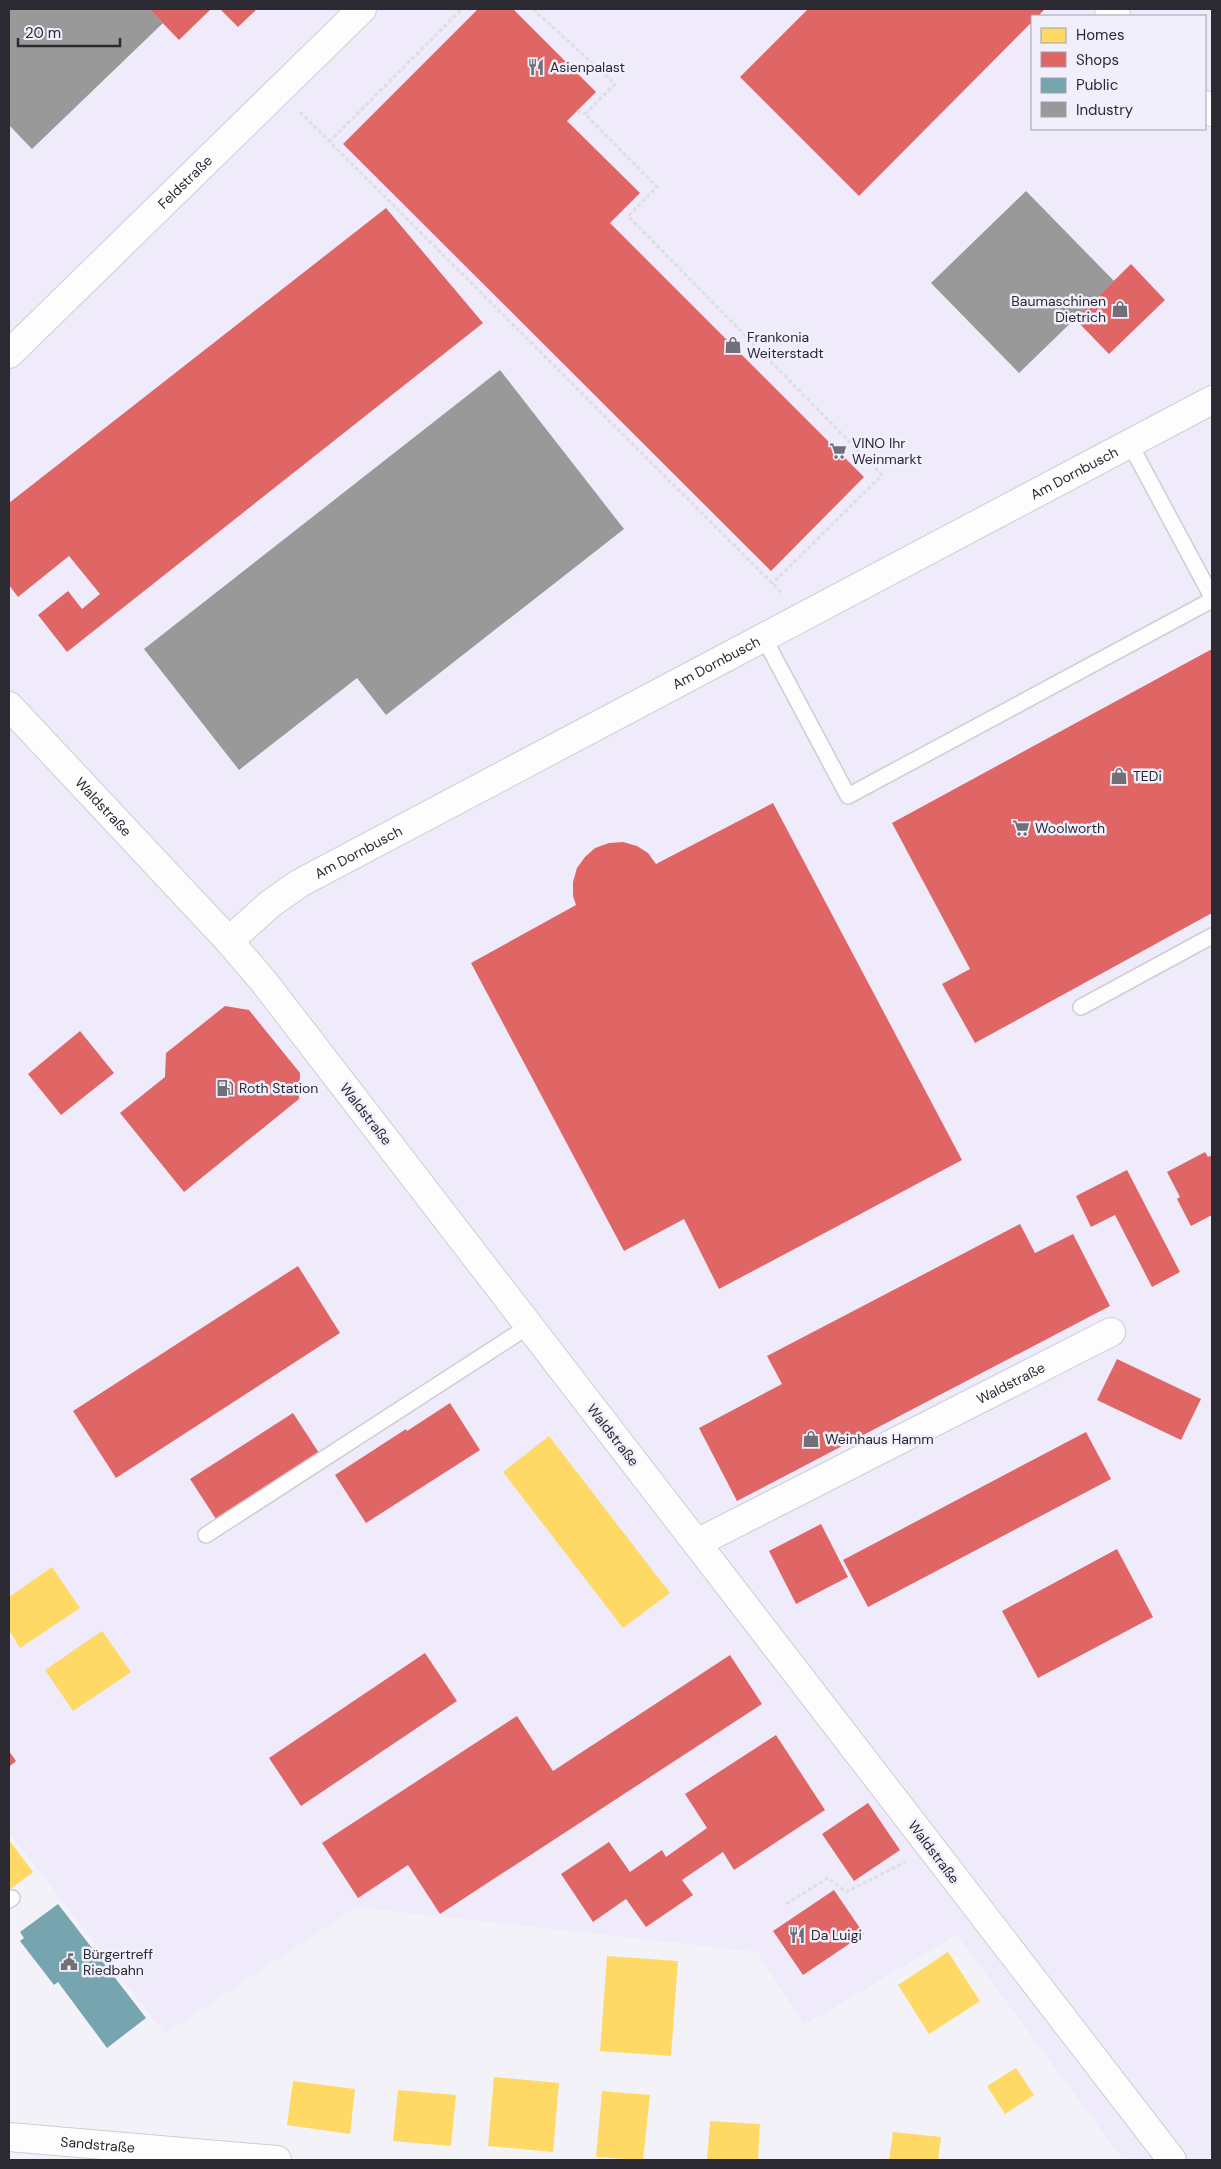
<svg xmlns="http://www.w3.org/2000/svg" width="1221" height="2169" viewBox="0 0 1221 2169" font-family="'DM Sans',sans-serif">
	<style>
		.built { fill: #efebfb; fill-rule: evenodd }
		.homes { fill: #ffd966 }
		.shops { fill: #e06666 }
		.public { fill: #76a5af }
		.industry { fill: #999 }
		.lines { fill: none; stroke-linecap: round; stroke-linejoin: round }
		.service-casing { stroke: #cfcdd4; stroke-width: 18 }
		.minor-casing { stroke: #cfcdd4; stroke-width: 30 }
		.tertiary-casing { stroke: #cfcdd4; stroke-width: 30 }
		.path { stroke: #dfdee0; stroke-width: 3; stroke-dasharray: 4 2.5; stroke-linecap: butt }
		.service { stroke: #fdfdfe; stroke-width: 15 }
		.minor { stroke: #fdfdfe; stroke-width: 28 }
		.tertiary { stroke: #fdfdfe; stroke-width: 28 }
		.labels { text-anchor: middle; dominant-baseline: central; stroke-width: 5; stroke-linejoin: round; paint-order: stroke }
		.poi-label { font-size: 14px; fill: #2b2931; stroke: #f2effc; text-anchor: start }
		.street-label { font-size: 14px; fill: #2b2931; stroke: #f2effc }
	</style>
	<rect width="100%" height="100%" fill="#f3f2f9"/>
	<path class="built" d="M9 9H1212V2160H1123L957 1935 804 2025 757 1952 356 1907 165 2034 9 1832ZM1032 16H1205V129H1032Z"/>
	<g class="homes">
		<polygon points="549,1436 670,1593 623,1628 503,1472"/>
		<polygon points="52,1567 80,1608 20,1648 9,1630 9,1597"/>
		<polygon points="102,1631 131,1672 73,1711 45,1670"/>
		<polygon points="9,1840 33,1872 9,1890"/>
		<polygon points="948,1952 980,2001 929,2034 898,1985"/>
		<polygon points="607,1956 678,1961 671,2056 600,2051"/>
		<polygon points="1016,2068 1034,2095 1005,2114 987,2086"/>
		<polygon points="494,2077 559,2083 553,2152 488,2146"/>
		<polygon points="293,2081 355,2089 350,2134 287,2125"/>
		<polygon points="398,2090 456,2095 451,2146 393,2141"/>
		<polygon points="602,2091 650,2095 643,2160 596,2157"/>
		<polygon points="710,2121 760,2124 758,2160 707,2160"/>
		<polygon points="893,2132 941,2137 938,2160 889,2160"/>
	</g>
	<g class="shops">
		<polygon points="149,9 211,9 179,40"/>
		<polygon points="220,9 257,9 238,27"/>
		<polygon points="478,9 513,9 596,92 567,121 640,193 610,223 864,477 771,571 343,144"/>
		<polygon points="808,9 1045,9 1038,16 1032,16 1032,22 859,196 740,77"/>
		<polygon points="386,208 483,323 67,652 38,615 68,591 82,609 100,594 69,556 18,597 9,585 9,503"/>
		<polygon points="1131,264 1165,300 1109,354 1075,319"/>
		<polygon points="1212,649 1212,913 975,1043 942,984 970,969 892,823"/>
		<polygon points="773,803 962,1160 719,1289 684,1219 624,1251 471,963 576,905 573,896 573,882 577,868 585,857 595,848 609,843 623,842 637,846 648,853 656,864"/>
		<polygon points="225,1006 249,1010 300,1073 299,1099 184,1192 120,1113 165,1077 166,1053"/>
		<polygon points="80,1031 114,1073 61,1115 28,1074"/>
		<polygon points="1205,1152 1208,1157 1212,1155 1212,1215 1191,1226 1177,1199 1180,1197 1167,1172"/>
		<polygon points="1127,1170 1180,1272 1152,1287 1115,1215 1091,1227 1076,1196"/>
		<polygon points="1020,1224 1035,1253 1073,1234 1110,1306 737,1501 699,1428 782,1384 767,1356"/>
		<polygon points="298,1266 340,1333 116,1478 73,1411"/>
		<polygon points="1117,1359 1201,1399 1181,1440 1097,1400"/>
		<polygon points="450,1403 480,1450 366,1523 335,1475 406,1429 407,1431"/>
		<polygon points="293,1413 319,1453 216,1519 190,1479"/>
		<polygon points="1086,1432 1111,1479 868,1607 843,1560"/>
		<polygon points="821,1524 848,1577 796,1604 769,1551"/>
		<polygon points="1117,1549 1153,1617 1038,1678 1002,1611"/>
		<polygon points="425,1653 457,1701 301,1806 269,1758"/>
		<polygon points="730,1655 762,1704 440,1914 408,1865 358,1898 322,1843 517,1716 553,1771"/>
		<polygon points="776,1735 825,1810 734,1870 723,1852 682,1880 693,1895 646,1927 626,1899 593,1922 561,1874 609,1842 630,1872 662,1850 666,1857 707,1828 685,1794"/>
		<polygon points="9,1751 16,1761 9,1767"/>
		<polygon points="868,1803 900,1850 854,1881 822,1834"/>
		<polygon points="834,1890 864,1934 803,1975 773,1931"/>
	</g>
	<polygon class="public" points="58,1904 146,2018 107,2048 58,1982 54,1985 20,1941 24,1938 20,1932"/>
	<g class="industry">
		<polygon points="9,9 149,9 163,23 32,149 9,125"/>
		<polygon points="1026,191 1114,281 1019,373 931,283"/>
		<polygon points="500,370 624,529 386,715 357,678 239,770 144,649"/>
	</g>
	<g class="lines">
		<g class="service-casing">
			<g id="service">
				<polyline points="1130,444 1212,597"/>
				<polyline points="764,638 848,796 1212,600"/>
				<polyline points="1081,1007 1212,936"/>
				<polyline points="206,1535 529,1326"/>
				<polyline points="9,1900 12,1898"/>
			</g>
		</g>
		<g class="minor-casing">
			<g id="minor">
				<polyline points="1109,9 1116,16"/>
				<polyline points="1205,105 1212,112"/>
				<path id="s1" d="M9 354 362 9"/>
				<path id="s2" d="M9 706 229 941"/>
				<path id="s3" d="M697 1543 1111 1332"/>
				<path id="s4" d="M9 2137 277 2160"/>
			</g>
		</g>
		<g class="tertiary-casing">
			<g id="tertiary">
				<path id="s5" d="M1172 2160 264 982 229 941 270 904 300 883 1212 400"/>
			</g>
		</g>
		<g class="path">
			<polyline points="533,9 615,84 585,114 657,187 628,216 882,475 772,584"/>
			<polyline points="577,111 585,114"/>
			<polyline points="300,112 782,593"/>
			<polyline points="329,142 462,9"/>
			<polyline points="786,1904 828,1878 846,1892 905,1862"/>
		</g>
		<use href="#service" class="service"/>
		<use href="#minor" class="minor"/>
		<use href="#tertiary" class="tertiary"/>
	</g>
	<defs>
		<g id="restaurant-bare" transform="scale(1.35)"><path d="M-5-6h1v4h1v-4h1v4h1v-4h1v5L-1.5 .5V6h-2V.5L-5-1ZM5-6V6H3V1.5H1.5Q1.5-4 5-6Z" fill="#716f77" stroke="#f2effc" stroke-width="2.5" paint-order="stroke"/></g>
		<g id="shop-bare" transform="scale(1.35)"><path d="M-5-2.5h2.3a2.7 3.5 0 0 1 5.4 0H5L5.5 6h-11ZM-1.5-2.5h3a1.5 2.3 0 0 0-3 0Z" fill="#716f77" stroke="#f2effc" stroke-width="2.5" paint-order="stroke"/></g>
		<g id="supermarket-bare" transform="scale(1.35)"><path d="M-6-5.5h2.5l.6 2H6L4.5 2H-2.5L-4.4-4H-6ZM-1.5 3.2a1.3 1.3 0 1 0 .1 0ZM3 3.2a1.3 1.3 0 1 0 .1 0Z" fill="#716f77" stroke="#f2effc" stroke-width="2.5" paint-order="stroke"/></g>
		<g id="fuel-bare" transform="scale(1.35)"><path d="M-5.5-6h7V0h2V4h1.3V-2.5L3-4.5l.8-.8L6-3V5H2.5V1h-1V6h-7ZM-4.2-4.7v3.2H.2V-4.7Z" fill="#716f77" stroke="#f2effc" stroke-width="2.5" paint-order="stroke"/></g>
		<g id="civic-bare" transform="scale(1.35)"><path d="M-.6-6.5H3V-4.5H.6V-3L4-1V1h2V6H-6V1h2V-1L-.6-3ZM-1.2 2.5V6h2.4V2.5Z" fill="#716f77" stroke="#f2effc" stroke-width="2.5" paint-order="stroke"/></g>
	</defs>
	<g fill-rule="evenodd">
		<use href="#restaurant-bare" x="536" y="67"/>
		<use href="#shop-bare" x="1120" y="309"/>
		<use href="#shop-bare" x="733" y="345"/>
		<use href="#supermarket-bare" x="838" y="451"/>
		<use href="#shop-bare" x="1119" y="776"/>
		<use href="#supermarket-bare" x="1021" y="828"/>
		<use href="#fuel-bare" x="225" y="1088"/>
		<use href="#shop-bare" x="811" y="1439"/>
		<use href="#restaurant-bare" x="797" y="1935"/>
		<use href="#civic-bare" x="69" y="1962"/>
	</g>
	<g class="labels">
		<g class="poi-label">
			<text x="550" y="67">Asienpalast</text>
			<text x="1106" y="301" text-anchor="end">Baumaschinen<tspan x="1106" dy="16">Dietrich</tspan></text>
			<text x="747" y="337">Frankonia<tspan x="747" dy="16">Weiterstadt</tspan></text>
			<text x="852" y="443">VINO Ihr<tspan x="852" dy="16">Weinmarkt</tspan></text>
			<text x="1133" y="776">TEDi</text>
			<text x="1035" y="828">Woolworth</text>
			<text x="239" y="1088">Roth Station</text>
			<text x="825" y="1439">Weinhaus Hamm</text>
			<text x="811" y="1935">Da Luigi</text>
			<text x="83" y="1954">Bürgertreff<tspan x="83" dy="16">Riedbahn</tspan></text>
		</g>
		<g class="street-label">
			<text stroke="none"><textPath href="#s1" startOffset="246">Feldstraße</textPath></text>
			<text stroke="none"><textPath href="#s5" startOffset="2509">Am Dornbusch</textPath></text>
			<text stroke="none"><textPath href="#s5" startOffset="2104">Am Dornbusch</textPath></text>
			<text stroke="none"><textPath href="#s2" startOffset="138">Waldstraße</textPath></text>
			<text stroke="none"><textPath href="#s5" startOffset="1699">Am Dornbusch</textPath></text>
			<text transform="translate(366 1114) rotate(52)">Waldstraße</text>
			<text stroke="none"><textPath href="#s3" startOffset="352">Waldstraße</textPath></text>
			<text transform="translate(613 1435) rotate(52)">Waldstraße</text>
			<text transform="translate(934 1852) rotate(53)">Waldstraße</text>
			<text stroke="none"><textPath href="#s4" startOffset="89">Sandstraße</textPath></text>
		</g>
	</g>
	<rect width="1221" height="2169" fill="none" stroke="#2b2931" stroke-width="20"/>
	<rect x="1031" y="15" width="175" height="115" fill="#f2effc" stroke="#a2a0ab"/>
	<rect x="1041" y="28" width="25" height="15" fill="#ffd966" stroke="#a2a0ab"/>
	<text x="1076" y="40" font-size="15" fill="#2b2931">Homes</text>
	<rect x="1041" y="52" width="25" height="15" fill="#e06666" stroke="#a2a0ab"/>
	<text x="1076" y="65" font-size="15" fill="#2b2931">Shops</text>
	<rect x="1041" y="78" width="25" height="15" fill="#76a5af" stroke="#a2a0ab"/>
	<text x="1076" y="90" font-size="15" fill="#2b2931">Public</text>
	<rect x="1041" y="102" width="25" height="15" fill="#999999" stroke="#a2a0ab"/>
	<text x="1076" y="115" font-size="15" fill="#2b2931">Industry</text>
	<path d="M18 38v8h102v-8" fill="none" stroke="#2b2931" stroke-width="2.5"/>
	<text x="25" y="38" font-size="15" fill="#2b2931" stroke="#f2effc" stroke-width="4" paint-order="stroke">20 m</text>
</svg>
